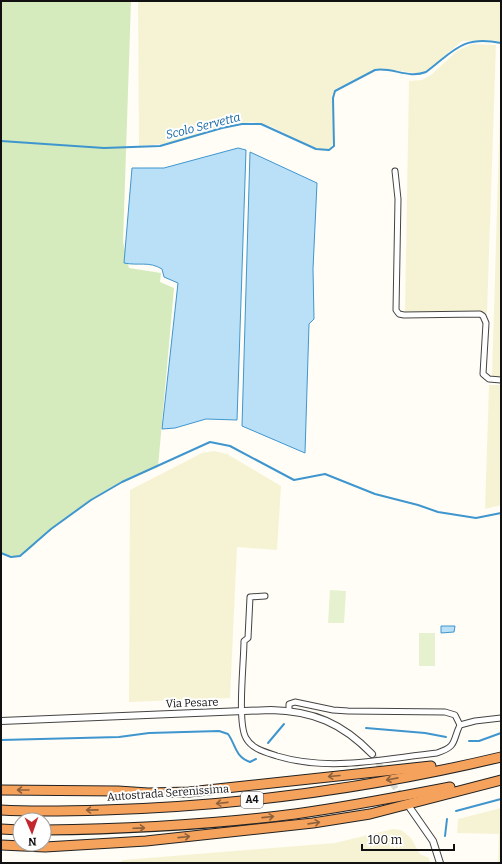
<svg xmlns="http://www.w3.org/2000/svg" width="502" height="864" viewBox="0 0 502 864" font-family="Bitter,serif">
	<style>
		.farmland { fill: #f6f3d4 }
		.green { fill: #d5ebbd }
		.pitch { fill: #e6f2cf }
		.water { fill: #b9e0f7; stroke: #3f96cf }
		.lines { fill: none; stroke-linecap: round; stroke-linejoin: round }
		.stream { stroke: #3f96cf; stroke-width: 2 }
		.tertiary-tunnel { stroke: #dbdad3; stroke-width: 6; stroke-dasharray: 6 3; stroke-linecap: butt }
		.minor-casing { stroke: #444; stroke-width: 7 }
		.tertiary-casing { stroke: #444; stroke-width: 8 }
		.motorway-casing { stroke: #222; stroke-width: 11 }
		.minor { stroke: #fff; stroke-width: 5 }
		.tertiary { stroke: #fff; stroke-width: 6 }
		.motorway { stroke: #f5a25d; stroke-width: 9 }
		.oneway { stroke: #8e613b }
		.labels { text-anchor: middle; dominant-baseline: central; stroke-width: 4; stroke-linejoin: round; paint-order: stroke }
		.shield { fill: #fff; stroke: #585858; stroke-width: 1 }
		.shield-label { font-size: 10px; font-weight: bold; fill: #111 }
		.street-label { font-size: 11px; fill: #111; stroke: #fff }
		.water-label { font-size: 12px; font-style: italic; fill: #1768a6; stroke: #fff }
	</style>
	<rect width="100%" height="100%" fill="#fffdf5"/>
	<g class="farmland">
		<polygon points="138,1 501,1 501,42 491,40 462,41 428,70 420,74 388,69 375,70 334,90 333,142 331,148 323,151 316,149 270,126 252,122 223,126 174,143 139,146"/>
		<polygon points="472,44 496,45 487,313 408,314 405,312 409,81 422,80 431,75 457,51"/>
		<polygon points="500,108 501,108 501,379 492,378"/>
		<polygon points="489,385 501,385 501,505 485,509"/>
		<polygon points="214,451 227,454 281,486 277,550 237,547 230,698 129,702 130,490 202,453"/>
		<polygon points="501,808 501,863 498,863 499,834 457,833 458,819"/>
		<polygon points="393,829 401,830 411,838 420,854 429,858 430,863 119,863 123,860 335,843"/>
	</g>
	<path class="green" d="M1 1H131L123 242 129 268 161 273 160 282 174 288 158 467C119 478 84 504 52 528 40 537 31 552 17 557L1 553Z"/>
	<g class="pitch">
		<polygon points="330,590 346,591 344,623 328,623"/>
		<rect x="419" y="633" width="16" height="33"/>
	</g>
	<g class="water">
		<path d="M238 148 246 150 237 420 206 419 175 428 162 429 178 283 164 277 162 269C149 261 139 266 124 263L132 168H164Z"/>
		<polygon points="250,152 317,183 313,269 314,319 309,324 305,453 242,426"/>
		<polygon points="441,626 455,626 454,632 441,633"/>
	</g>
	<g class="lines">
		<g class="stream">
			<path d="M1 141 104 148 160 146 222 128 242 124H261L316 149 329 150 334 146 333 98 335 91 375 70C393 67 408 79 426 72 454 51 462 35 501 43"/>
			<polyline points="1,553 11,557 20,556 51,529 91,500 122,482 210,442 230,446 294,480 325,474 375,494 418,505 438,512 476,518 501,513"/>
			<polyline points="366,728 425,733 446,737"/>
			<path d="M1 740 119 737 149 733 219 731 228 734C236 745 235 757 250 762L256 759"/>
			<polyline points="469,741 479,741 501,733"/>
			<polyline points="268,743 284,724"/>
			<polyline points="456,811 501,799"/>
			<polyline points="445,836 447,819"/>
		</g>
		<polyline class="tertiary-tunnel" points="372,754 403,799"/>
		<g class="minor-casing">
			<g id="minor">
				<polyline points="395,171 398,199 396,310 399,314 404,315 480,314 483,316 486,323 483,374 489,379 501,380"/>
				<path d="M265 596 250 597 248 638 244 641C244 661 237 723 246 738 252 749 265 752 277 756 331 772 382 759 437 753 458 746 452 741 460 725L475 721 501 718"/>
				<polyline points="289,710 289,704 295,702 333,710 348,711 445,712 455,715 460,725"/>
			</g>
		</g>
		<g class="tertiary-casing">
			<g id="tertiary">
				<path d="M1 721 271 710C313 711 342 723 372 754"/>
				<polyline points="410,808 433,841 440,863"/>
			</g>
		</g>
		<g class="motorway-casing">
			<g id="motorway">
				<polyline points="1,790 118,791 148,793 189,792 431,766"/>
				<path d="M1 810C35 812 70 811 104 810 237 806 371 788 501 757"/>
				<polyline points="1,829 20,830"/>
				<path d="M44 830C128 829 211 825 295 814 347 807 398 797 450 787"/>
				<polyline points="1,845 45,847 146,841 313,823 370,814 501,780"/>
			</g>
		</g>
		<use href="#minor" class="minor"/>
		<use href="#tertiary" class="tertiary"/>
		<use href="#motorway" class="motorway"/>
	</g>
	<defs><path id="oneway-shaft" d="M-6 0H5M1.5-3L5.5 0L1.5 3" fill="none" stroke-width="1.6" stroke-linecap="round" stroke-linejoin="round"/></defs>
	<g class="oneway">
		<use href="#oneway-shaft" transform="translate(334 776) rotate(175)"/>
		<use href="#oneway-shaft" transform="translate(392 779) rotate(169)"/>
		<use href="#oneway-shaft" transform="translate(23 790) rotate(-180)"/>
		<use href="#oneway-shaft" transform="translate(222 803) rotate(174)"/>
		<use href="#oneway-shaft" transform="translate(92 810) rotate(179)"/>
		<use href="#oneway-shaft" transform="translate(268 817) rotate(-6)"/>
		<use href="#oneway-shaft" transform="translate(314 823) rotate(-8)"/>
		<use href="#oneway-shaft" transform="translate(139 828) rotate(-2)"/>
		<use href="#oneway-shaft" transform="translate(184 837) rotate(-6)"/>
	</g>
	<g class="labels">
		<rect class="shield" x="241" y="792" width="22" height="16" rx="3"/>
		<g class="shield-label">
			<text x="252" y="800">A4</text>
		</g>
		<g class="street-label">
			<text transform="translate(192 703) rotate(-2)">Via Pesare</text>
			<text transform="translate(168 793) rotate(-4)">Autostrada Serenissima</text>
		</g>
		<g class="water-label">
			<text transform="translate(203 126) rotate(-14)">Scolo Servetta</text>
		</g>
	</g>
	<rect width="502" height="864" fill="none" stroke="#111111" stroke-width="4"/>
	<g transform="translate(32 832) rotate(178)"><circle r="19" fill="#ffffff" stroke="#a0a0a0"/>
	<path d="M0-3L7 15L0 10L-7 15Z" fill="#c4262e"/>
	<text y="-6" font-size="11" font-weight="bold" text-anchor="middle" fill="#111111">N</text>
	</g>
	<path d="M362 844v6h92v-6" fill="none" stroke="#111111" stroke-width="2"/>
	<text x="368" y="844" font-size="12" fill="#111111" stroke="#ffffff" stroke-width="3" paint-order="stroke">100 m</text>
</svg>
